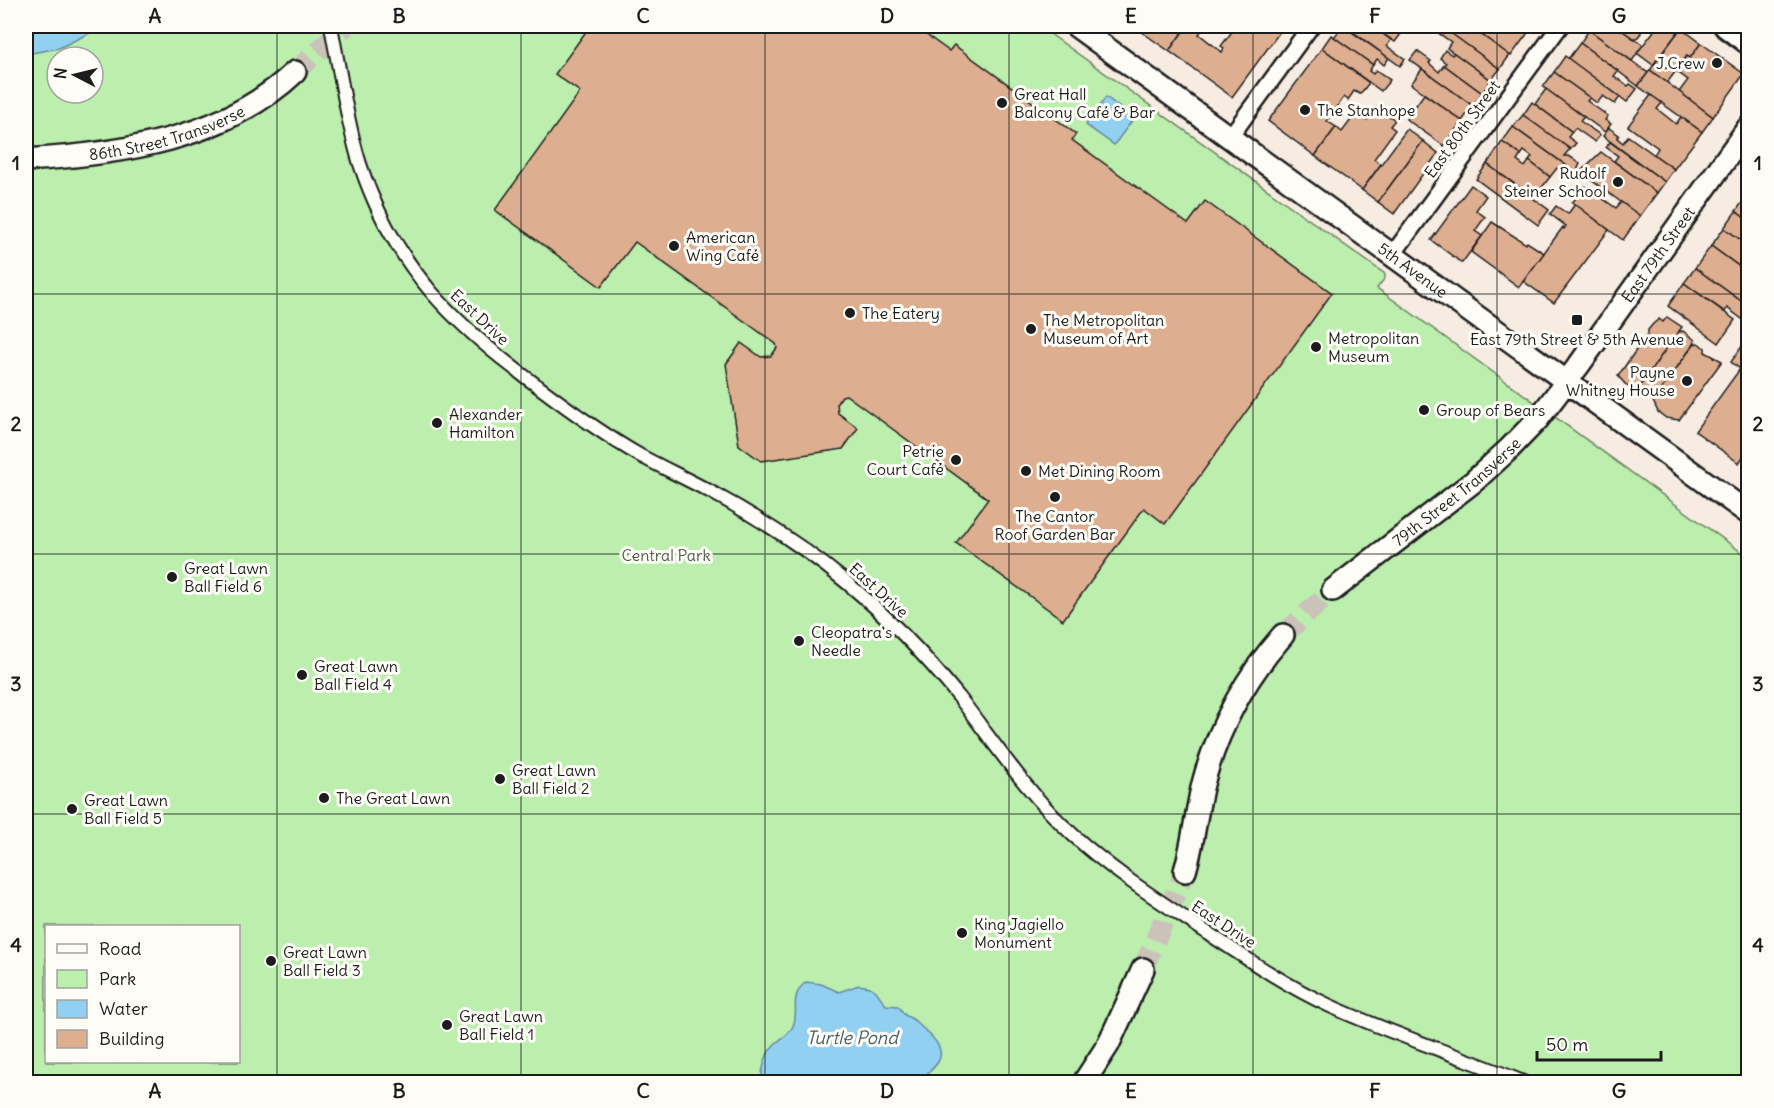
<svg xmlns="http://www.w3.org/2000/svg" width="1774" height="1108" viewBox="0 0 1774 1108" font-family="Delius,sans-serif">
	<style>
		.green { fill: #bceeae; stroke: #6c8565; stroke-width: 1.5; fill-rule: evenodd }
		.water { fill: #92d0f2; stroke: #63889c; stroke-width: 1.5 }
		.building { fill: #deae90; stroke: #1c1c1c; stroke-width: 1.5 }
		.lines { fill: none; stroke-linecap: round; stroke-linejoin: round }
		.secondary-tunnel { stroke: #cbc2ba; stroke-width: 21; stroke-dasharray: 21 10; stroke-linecap: butt }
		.pedestrian-casing { stroke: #1c1c1c; stroke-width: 16 }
		.minor-casing { stroke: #1c1c1c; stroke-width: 20 }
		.secondary-casing { stroke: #1c1c1c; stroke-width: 26 }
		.pedestrian { stroke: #fdfcf7; stroke-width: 12 }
		.minor { stroke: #fdfcf7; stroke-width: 15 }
		.secondary { stroke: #fdfcf7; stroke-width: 21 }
		.pedestrian-bridge-casing { stroke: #1c1c1c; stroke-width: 16; stroke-linecap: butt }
		.pedestrian-bridge { stroke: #fdfcf7; stroke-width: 12 }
		.grid { fill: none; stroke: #1c1c1c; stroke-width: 1.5; stroke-opacity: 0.55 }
		.poi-dot { fill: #1c1c1c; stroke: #fdfcf7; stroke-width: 2 }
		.labels { text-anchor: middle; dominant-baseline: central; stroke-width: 6; stroke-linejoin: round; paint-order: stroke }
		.poi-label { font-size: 16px; fill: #1c1c1c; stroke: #fdfcf7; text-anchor: start }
		.street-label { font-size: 16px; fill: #1c1c1c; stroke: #fdfcf7 }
		.park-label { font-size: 16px; fill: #4c5b48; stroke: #fdfcf7 }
		.water-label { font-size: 18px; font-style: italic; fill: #455b67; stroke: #fdfcf7 }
		.neatline { fill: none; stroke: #1c1c1c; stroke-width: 2 }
		.grid-label { font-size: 20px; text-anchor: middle; font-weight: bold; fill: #1c1c1c }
	</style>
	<rect width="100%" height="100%" fill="#f7ece2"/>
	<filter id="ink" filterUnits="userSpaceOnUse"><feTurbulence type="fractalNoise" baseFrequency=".0167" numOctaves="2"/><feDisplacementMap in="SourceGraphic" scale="12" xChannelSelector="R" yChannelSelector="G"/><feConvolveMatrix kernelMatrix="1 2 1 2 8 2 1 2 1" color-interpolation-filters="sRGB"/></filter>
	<g filter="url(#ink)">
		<path class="green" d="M26 26H1039L1385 274V278L1377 288 1748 557V1082H26ZM57 57H93V93H57ZM46 926H238V1062H46Z"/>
		<g class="water">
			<polygon points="26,26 104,26 59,48 26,54"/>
			<polygon points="1106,97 1134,118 1114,145 1086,125"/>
			<path d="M806 982 821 984 839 992 859 985 870 987 876 991 886 1005 898 1006C901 1008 901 1011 903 1013 906 1017 912 1018 915 1021 924 1030 948 1046 938 1062 933 1070 924 1076 917 1082H761C762 1069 765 1052 776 1043 783 1037 789 1035 793 1026 800 1010 788 997 806 982Z"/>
		</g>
		<g class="building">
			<polygon points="590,26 914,26 949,51 954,45 1076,134 1072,140 1188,224 1205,201 1332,293 1165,524 1144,508 1063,620 956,543 988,499 846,395 842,396 837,403 838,413 858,428 843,449 761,461 739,445 726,364 741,343 761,357 771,356 777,348 776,344 635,242 601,287 495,210 580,92 555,74"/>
			<polygon points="1133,26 1187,26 1169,51"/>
			<polygon points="1187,26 1205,26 1199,34 1222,52 1224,48 1221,46 1234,29 1229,26 1284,26 1232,97 1169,51"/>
			<polygon points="1343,26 1389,58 1384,65 1377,59 1373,65 1334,37"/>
			<polygon points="1345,26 1372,26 1391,40 1387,46 1405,59 1400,66"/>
			<polygon points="1372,26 1398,26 1404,30 1395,42"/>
			<polygon points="1440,26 1454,26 1467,35 1472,28 1510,55 1500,69"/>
			<polygon points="1441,26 1500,69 1491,80 1447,48 1451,42 1437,32"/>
			<polygon points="1478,26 1524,26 1530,30 1511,56 1475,30"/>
			<polygon points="1593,26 1616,26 1643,45 1632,61 1589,30"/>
			<polygon points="1616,26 1642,26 1640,29 1641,33 1637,38 1633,38"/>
			<polygon points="1652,26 1677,26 1681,28 1653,65 1637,53 1654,31 1650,28"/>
			<polygon points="1681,28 1701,43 1690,58 1687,56 1667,83 1650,70"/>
			<polygon points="1589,30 1648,73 1638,86 1580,43"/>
			<polygon points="1331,35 1373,65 1369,71 1373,74 1376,70 1390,80 1381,91 1322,48"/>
			<polygon points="1580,43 1618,71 1614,76 1628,86 1630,84 1637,89 1627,102 1568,59"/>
			<polygon points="1701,43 1744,74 1713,117 1679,92 1688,80 1676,71 1687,56 1690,58"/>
			<polygon points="1322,48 1369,83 1360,94 1354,91 1348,100 1344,97 1327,121 1336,127 1315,156 1268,121"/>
			<polygon points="1445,50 1452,55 1454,53 1491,80 1482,93 1444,65 1446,63 1440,58"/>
			<polygon points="1417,51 1431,61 1429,63 1439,72 1444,65 1482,93 1473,106 1410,60"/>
			<polygon points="1565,56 1620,97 1615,104 1603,96 1597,103 1554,72"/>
			<polygon points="1422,69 1473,106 1462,121 1411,84"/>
			<polygon points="1650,70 1713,117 1702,132 1638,86"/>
			<polygon points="1554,72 1590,98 1587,101 1608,116 1605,120 1611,124 1605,132 1543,87"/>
			<polygon points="1546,89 1584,117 1580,121 1600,135 1595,142 1575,128 1572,132 1535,104"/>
			<polygon points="1424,94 1462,121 1444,146 1406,119"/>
			<polygon points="1651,95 1662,103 1657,109 1676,124 1681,117 1702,132 1674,169 1654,155 1658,148 1628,126"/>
			<polygon points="1532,102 1572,132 1568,137 1576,143 1570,150 1523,115"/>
			<polygon points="1377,107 1395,120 1390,126 1395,130 1374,159 1381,164 1362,190 1315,156 1336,127 1342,132 1357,112 1367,120"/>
			<polygon points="1523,115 1570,149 1564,156 1569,156 1580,163 1577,171 1574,171 1513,127"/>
			<polygon points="1513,127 1575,172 1570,179 1557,168 1550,177 1529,161 1532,157 1524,151 1521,155 1502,142"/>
			<polygon points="1609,128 1619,135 1617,138 1623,143 1628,136 1674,169 1665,182 1603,136"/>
			<polygon points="1407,129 1423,141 1378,202 1362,190"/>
			<polygon points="1423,141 1438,153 1394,214 1378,202"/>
			<polygon points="1502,142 1521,155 1517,161 1525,167 1529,161 1550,177 1534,198 1487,164"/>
			<polygon points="1610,142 1665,182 1657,193 1614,161 1618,156 1606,147"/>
			<polygon points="1601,152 1657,193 1640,216 1580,172"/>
			<polygon points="1487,164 1549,210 1538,225 1476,179"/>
			<polygon points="1471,185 1486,196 1476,210 1485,217 1475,231 1482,236 1462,263 1431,240"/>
			<polygon points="1585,186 1616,208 1621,202 1640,216 1623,240 1572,203"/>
			<polygon points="1748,194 1748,221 1736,211"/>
			<polygon points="1575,204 1609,230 1554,303 1523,281 1563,227 1564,229 1566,226 1550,214 1556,206 1568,214"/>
			<polygon points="1736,211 1748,221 1748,245 1724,228"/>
			<polygon points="1492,222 1526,244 1527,242 1544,253 1519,287 1471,252"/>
			<polygon points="1724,228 1748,245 1748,273 1711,246"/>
			<polygon points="1711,246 1748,273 1748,279 1745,284 1748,287 1748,306 1695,268"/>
			<polygon points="1695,268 1748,306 1748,317 1745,314 1742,319 1727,308 1725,312 1684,283"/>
			<polygon points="1684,283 1735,320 1719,343 1668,306"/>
			<polygon points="1667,317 1682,327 1637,390 1627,386 1618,376 1648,333 1648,330 1653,324 1659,319 1663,322"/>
			<polygon points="1683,331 1695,340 1694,344 1653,401 1637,390 1678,332"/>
			<polygon points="1747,339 1748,449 1739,463 1695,431 1740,369 1731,362"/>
			<polygon points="1698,343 1705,348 1705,352 1722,361 1679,420 1666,418 1658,412 1653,401 1694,344"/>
		</g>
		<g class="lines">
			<g class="secondary-tunnel">
				<polyline points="295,72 346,26"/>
				<polyline points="1283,635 1333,590"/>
				<polyline points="1143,969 1185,871"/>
			</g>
			<g class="pedestrian-casing">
				<path id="pedestrian" d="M339 69C345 101 350 133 360 164 394 267 454 325 539 387 571 411 604 435 639 455 663 468 687 479 711 492 759 518 804 547 846 582 887 616 925 655 959 697 995 744 1028 794 1072 834 1112 871 1158 900 1203 930 1243 956 1283 984 1328 1005 1391 1034 1458 1055 1523 1082"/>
			</g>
			<g class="minor-casing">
				<g id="minor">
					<polyline points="1230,137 1311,26"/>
					<polyline points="1393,254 1560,26"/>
				</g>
			</g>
			<g class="secondary-casing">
				<g id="secondary">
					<path id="s1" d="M1076 26 1748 513"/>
					<polyline points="1725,26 1748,43"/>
					<path id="s2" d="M26 160C120 154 223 140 295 72"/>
					<path id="s3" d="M1333 590 1473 482 1509 449 1538 419 1579 365 1748 128"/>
					<path d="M1185 871C1194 841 1196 810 1204 780 1219 726 1246 677 1283 635"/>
					<polyline points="1084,1082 1108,1045 1143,969"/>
				</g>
			</g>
			<use href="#pedestrian" class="pedestrian"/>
			<use href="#minor" class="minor"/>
			<use href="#secondary" class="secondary"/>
			<g class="pedestrian-bridge-casing">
				<polyline id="pedestrian-bridge" points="331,26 339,69"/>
			</g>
			<use href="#pedestrian-bridge" class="pedestrian-bridge"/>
		</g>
	</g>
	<path class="grid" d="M277 26V1082M521 26V1082M765 26V1082M1009 26V1082M1253 26V1082M1497 26V1082M26 294H1748M26 554H1748M26 814H1748"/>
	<g class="poi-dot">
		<circle cx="1717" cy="63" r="6"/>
		<circle cx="1002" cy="103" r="6"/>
		<circle cx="1305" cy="110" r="6"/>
		<circle cx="1618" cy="182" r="6"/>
		<circle cx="674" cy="246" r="6"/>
		<circle cx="850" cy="313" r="6"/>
		<rect x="1571" y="314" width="12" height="12" rx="3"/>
		<circle cx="1031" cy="329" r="6"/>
		<circle cx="1316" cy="347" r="6"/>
		<circle cx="1687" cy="381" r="6"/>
		<circle cx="1424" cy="410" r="6"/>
		<circle cx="437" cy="423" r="6"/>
		<circle cx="956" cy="460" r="6"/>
		<circle cx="1026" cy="471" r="6"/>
		<circle cx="1055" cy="497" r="6"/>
		<circle cx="172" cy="577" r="6"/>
		<circle cx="799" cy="641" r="6"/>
		<circle cx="302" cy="675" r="6"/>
		<circle cx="500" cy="779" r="6"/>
		<circle cx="324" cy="798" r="6"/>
		<circle cx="72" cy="809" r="6"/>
		<circle cx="962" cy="933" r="6"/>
		<circle cx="271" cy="961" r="6"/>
		<circle cx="447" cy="1025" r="6"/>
	</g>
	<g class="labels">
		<g class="poi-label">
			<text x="1705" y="63" text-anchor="end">J.Crew</text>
			<text x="1014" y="94">Great Hall<tspan x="1014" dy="18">Balcony Café &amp; Bar</tspan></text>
			<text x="1317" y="110">The Stanhope</text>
			<text x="1606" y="173" text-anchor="end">Rudolf<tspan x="1606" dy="18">Steiner School</tspan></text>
			<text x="686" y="237">American<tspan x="686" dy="18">Wing Café</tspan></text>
			<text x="862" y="313">The Eatery</text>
			<text x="1043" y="320">The Metropolitan<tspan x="1043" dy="18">Museum of Art</tspan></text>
			<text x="1328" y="338">Metropolitan<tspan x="1328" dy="18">Museum</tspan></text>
			<text x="1577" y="339" text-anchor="middle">East 79th Street &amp; 5th Avenue</text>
			<text x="1675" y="372" text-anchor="end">Payne<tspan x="1675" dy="18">Whitney House</tspan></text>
			<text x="1436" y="410">Group of Bears</text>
			<text x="449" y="414">Alexander<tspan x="449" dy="18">Hamilton</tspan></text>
			<text x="944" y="451" text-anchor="end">Petrie<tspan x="944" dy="18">Court Café</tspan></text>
			<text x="1038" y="471">Met Dining Room</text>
			<text x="1055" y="516" text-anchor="middle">The Cantor<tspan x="1055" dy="18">Roof Garden Bar</tspan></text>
			<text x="184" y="568">Great Lawn<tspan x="184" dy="18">Ball Field 6</tspan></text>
			<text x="811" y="632">Cleopatra's<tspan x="811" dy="18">Needle</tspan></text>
			<text x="314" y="666">Great Lawn<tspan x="314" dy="18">Ball Field 4</tspan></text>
			<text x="512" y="770">Great Lawn<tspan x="512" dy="18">Ball Field 2</tspan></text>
			<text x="336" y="798">The Great Lawn</text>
			<text x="84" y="800">Great Lawn<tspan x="84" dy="18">Ball Field 5</tspan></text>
			<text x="974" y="924">King Jagiello<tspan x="974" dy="18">Monument</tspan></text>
			<text x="283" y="952">Great Lawn<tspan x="283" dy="18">Ball Field 3</tspan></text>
			<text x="459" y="1016">Great Lawn<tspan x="459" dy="18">Ball Field 1</tspan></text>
		</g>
		<g class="street-label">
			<text transform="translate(1462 129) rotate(-54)">East 80th Street</text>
			<text stroke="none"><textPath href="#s2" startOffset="144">86th Street Transverse</textPath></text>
			<text stroke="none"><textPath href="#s3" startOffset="471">East 79th Street</textPath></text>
			<text stroke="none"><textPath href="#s1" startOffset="416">5th Avenue</textPath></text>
			<text transform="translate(480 317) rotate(43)">East Drive</text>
			<text stroke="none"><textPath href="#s3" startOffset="158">79th Street Transverse</textPath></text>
			<text transform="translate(879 590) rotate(42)">East Drive</text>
			<text transform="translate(1224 924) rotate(33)">East Drive</text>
		</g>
		<g class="park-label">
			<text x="666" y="555">Central Park</text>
		</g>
		<g class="water-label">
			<text x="852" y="1037">Turtle Pond</text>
		</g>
	</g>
	<rect width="1774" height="1108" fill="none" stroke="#fdfcf7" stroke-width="66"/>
	<rect x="45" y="925" width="195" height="138" fill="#fdfcf7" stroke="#a3a29f" stroke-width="1.5"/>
	<rect x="57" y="944" width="30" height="9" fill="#fdfcf7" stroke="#a3a29f" stroke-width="1.5"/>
	<text x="99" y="955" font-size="18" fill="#1c1c1c">Road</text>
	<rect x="57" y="970" width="30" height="18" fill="#bceeae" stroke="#a3a29f" stroke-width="1.5"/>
	<text x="99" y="985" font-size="18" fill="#1c1c1c">Park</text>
	<rect x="57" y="1000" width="30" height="18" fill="#92d0f2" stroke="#a3a29f" stroke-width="1.5"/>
	<text x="99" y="1015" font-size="18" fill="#1c1c1c">Water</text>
	<rect x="57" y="1030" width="30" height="18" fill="#deae90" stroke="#a3a29f" stroke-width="1.5"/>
	<text x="99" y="1045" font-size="18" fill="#1c1c1c">Building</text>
	<g transform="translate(75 75) rotate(277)"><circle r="28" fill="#fdfcf7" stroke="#a3a29f" stroke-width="1.5"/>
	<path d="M0-4.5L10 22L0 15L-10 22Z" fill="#1c1c1c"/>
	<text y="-9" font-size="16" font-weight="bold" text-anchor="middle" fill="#1c1c1c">N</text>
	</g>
	<path d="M1537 1051v9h124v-9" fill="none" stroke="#1c1c1c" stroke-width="3"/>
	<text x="1546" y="1051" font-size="18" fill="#1c1c1c" stroke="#fdfcf7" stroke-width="4.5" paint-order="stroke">50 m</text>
	<rect x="33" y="33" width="1708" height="1042" class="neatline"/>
	<g class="grid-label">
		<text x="155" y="23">A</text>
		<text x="399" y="23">B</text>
		<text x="643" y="23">C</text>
		<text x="887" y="23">D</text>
		<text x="1131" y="23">E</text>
		<text x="1375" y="23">F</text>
		<text x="1619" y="23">G</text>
		<text x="16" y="170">1</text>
		<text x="1758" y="170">1</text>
		<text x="16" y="431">2</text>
		<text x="1758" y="431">2</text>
		<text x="16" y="691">3</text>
		<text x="1758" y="691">3</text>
		<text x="16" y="952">4</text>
		<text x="1758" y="952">4</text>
		<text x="155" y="1098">A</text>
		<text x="399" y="1098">B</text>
		<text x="643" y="1098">C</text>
		<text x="887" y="1098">D</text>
		<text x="1131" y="1098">E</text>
		<text x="1375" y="1098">F</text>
		<text x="1619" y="1098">G</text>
	</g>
</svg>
